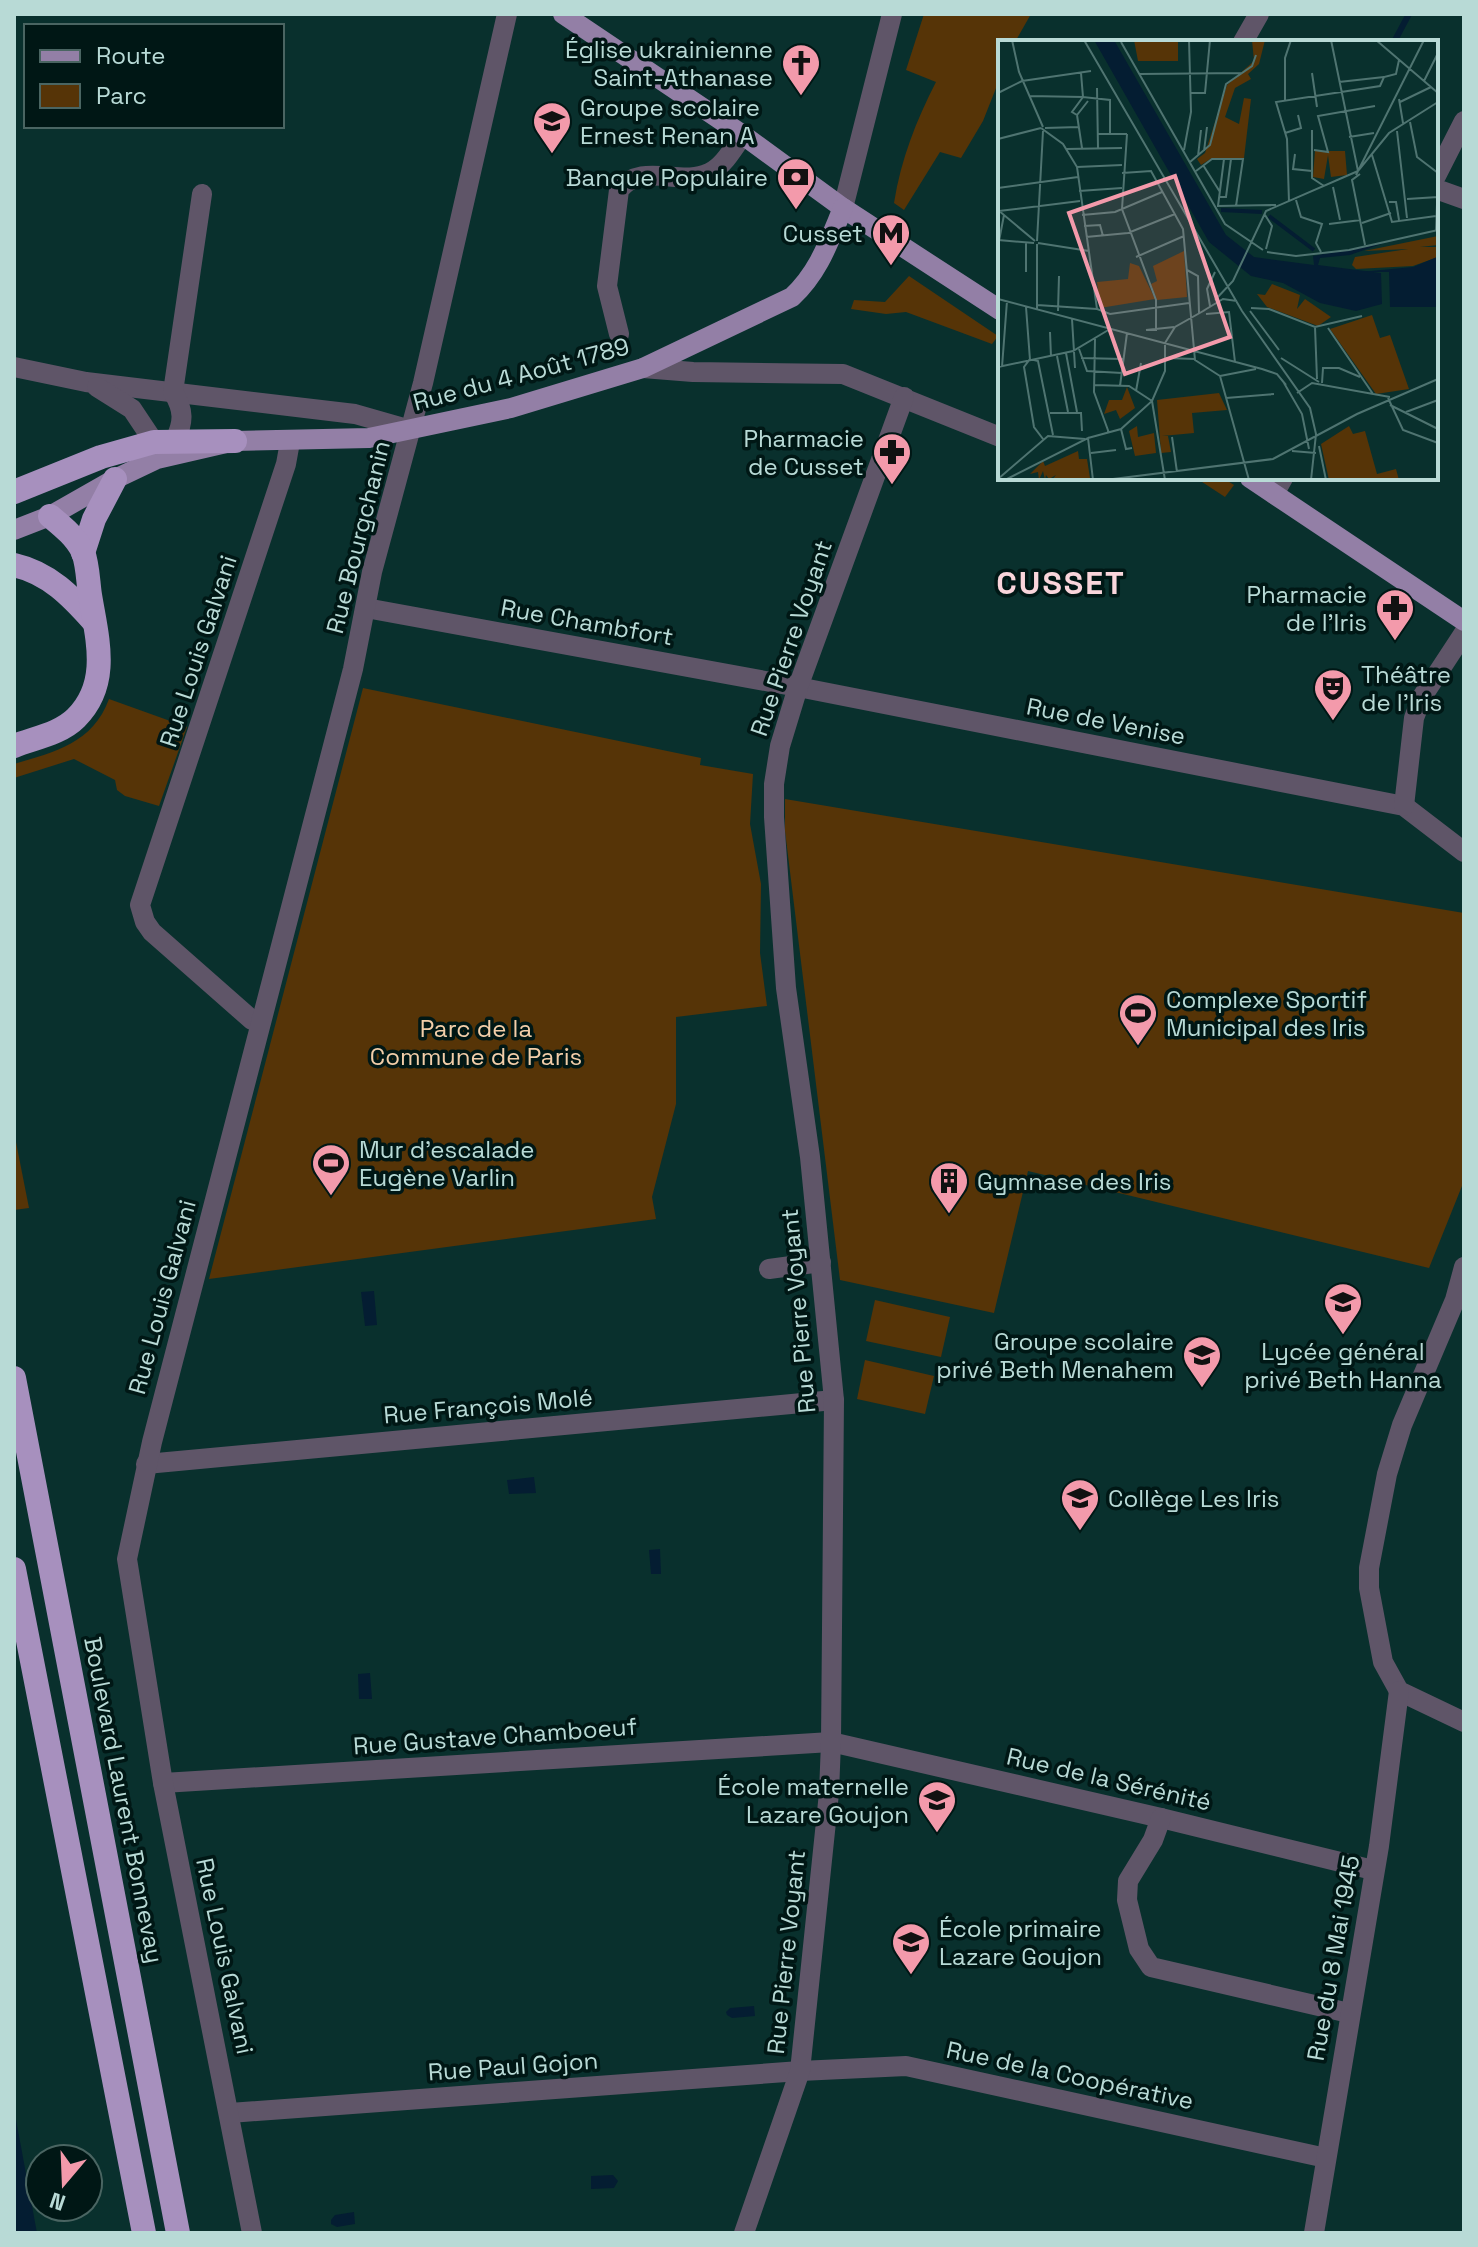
<svg xmlns="http://www.w3.org/2000/svg" width="1478" height="2247" viewBox="0 0 1478 2247" font-family="'Space Grotesk',sans-serif">
	<style>
		.green { fill: #563407 }
		.water { fill: #041d32 }
		.lines { fill: none; stroke-linecap: round; stroke-linejoin: round }
		.stream { stroke: #041d32; stroke-width: 6 }
		.minor { stroke: #5f5568; stroke-width: 20 }
		.major { stroke: #937fa6; stroke-width: 20 }
		.highway { stroke: #a790be; stroke-width: 24 }
		.labels { text-anchor: middle; dominant-baseline: central; stroke-width: 7; stroke-linejoin: round; paint-order: stroke }
		.poi-label { font-size: 24px; fill: #b8dad6; stroke: #001715; text-anchor: end }
		.street-label { font-size: 24px; fill: #b8dad6; stroke: #001715 }
		.park-label { font-size: 24px; fill: #f2cea9; stroke: #001715 }
		.district-label { font-size: 32px; font-weight: bold; letter-spacing: 2px; fill: #f9d5db; stroke: #001715 }
		.inset-river { fill: none; stroke: #041d32; stroke-width: 4 }
		.inset-road { fill: none; stroke: #4f7471; stroke-width: 2 }
		.view { fill: #f39aab; fill-opacity: 0.15; stroke: #f39aab; stroke-width: 4 }
		.inset-edge { fill: none; stroke: #b8dad6; stroke-width: 4 }
	</style>
	<rect width="100%" height="100%" fill="#09302d"/>
	<g class="green">
		<path d="M924 14H1031L1015 42H1000V78L983 121 961 158 940 152 904 210 894 203C901 159 916 121 936 82L906 70Z"/>
		<polygon points="909,276 998,336 992,344 906,312 886,314 851,309 854,300 885,302"/>
		<polygon points="1196,478 1223,478 1234,485 1225,497"/>
		<polygon points="363,688 701,758 700,765 753,774 750,824 761,884 760,953 767,1006 676,1017 676,1104 652,1197 656,1219 209,1279"/>
		<path d="M109 699 187 727 159 806 125 796 117 790 115 780 74 759 14 778V764C55 752 93 743 109 699Z"/>
		<polygon points="785,799 1464,913 1464,1181 1429,1268 1028,1171 994,1313 840,1280 785,831"/>
		<polygon points="14,1132 29,1208 14,1210"/>
		<polygon points="875,1300 950,1317 941,1357 866,1341"/>
		<polygon points="865,1360 934,1376 925,1414 857,1399"/>
	</g>
	<g class="water">
		<polygon points="374,1291 377,1325 365,1326 361,1292"/>
		<polygon points="534,1477 536,1493 509,1494 507,1480"/>
		<polygon points="660,1549 661,1574 651,1574 649,1550"/>
		<polygon points="370,1673 372,1699 359,1699 358,1674"/>
		<polygon points="754,2006 755,2016 732,2018 727,2015 726,2012 730,2008"/>
		<polygon points="14,2109 37,2233 14,2233"/>
		<polygon points="613,2175 618,2181 614,2188 591,2189 591,2176"/>
		<polygon points="354,2212 355,2224 337,2227 331,2224 331,2220 335,2215"/>
	</g>
	<g class="lines">
		<polyline class="stream" points="1394,42 1409,14"/>
		<g class="minor">
			<polyline points="1243,42 1259,14"/>
			<polyline points="1436,176 1464,121"/>
			<polyline points="1436,189 1464,199"/>
			<polyline points="843,208 892,14"/>
			<path d="M619 334 607 286 619 190C641 161 681 187 709 173 724 166 733 148 743 135"/>
			<polyline points="14,367 86,382 355,414 411,430"/>
			<polyline points="643,368 693,372 843,374 1000,437"/>
			<polyline points="97,387 132,409 154,442"/>
			<path d="M175 440C184 422 184 410 173 392L202 194"/>
			<polyline points="1274,494 1283,478"/>
			<polyline points="366,608 798,687 1404,806 1464,852"/>
			<polyline points="1404,806 1414,718 1422,697 1464,633"/>
			<polyline points="260,1023 252,1020 152,932 145,922 140,905 286,464 290,442"/>
			<polyline points="1464,1267 1455,1300 1402,1425 1387,1474 1369,1568 1369,1588 1383,1662 1399,1691 1464,1722"/>
			<polyline points="769,1269 821,1262"/>
			<polyline points="146,1464 834,1400"/>
			<polyline points="163,1783 831,1742 1161,1818 1373,1870"/>
			<polyline points="1161,1818 1153,1840 1128,1881 1127,1900 1139,1949 1151,1967 1349,2013"/>
			<polyline points="230,2113 800,2071 906,2066 1326,2158"/>
			<polyline points="252,2233 163,1783 127,1559 152,1442 353,669 372,572 423,383 507,14"/>
			<polyline points="744,2233 800,2071 829,1793 831,1742 834,1400 810,1157 786,988 774,817 774,784 780,746 798,687 904,397"/>
			<polyline points="1314,2233 1379,1846 1399,1691"/>
		</g>
		<g class="major">
			<polyline points="563,14 743,135 843,208 1000,310"/>
			<polyline points="1250,478 1464,621"/>
			<path d="M14 530 50 516 115 479 157 459 235 441 369 438 511 408 643 368 792 297C819 272 829 241 843 208"/>
		</g>
		<g class="highway">
			<polyline points="14,492 101,457 154,442 235,441"/>
			<polyline points="83,553 94,519 115,479"/>
			<path d="M14 565C49 573 71 596 94 622"/>
			<path d="M14 746C34 738 60 734 76 718 111 683 97 638 90 595 88 582 88 565 83 552 76 537 62 526 50 516"/>
			<polyline points="14,1378 178,2233"/>
			<polyline points="14,1569 144,2233"/>
		</g>
	</g>
	<defs>
		<g id="church-pin" transform="scale(2)"><path d="M0 17L-7.5 6A9.5 9.5 0 1 1 7.5 6Z" fill="#f39aab" stroke="#001715"/><path d="M-1.2-6h2.4v3.5h3.3v2.4h-3.3V6h-2.4V-.1h-3.3v-2.4h3.3Z" fill="#111"/></g>
		<g id="school-pin" transform="scale(2)"><path d="M0 17L-7.5 6A9.5 9.5 0 1 1 7.5 6Z" fill="#f39aab" stroke="#001715"/><path d="M0-5L7-2L0 1L-7-2ZM-4 1L0 2.5L4 1V4Q0 6-4 4Z" fill="#111"/></g>
		<g id="bank-pin" transform="scale(2)"><path d="M0 17L-7.5 6A9.5 9.5 0 1 1 7.5 6Z" fill="#f39aab" stroke="#001715"/><path d="M-6-4H6V4H-6ZM0-2.3a2.3 2.3 0 1 0 0 4.6a2.3 2.3 0 1 0 0-4.6Z" fill="#111"/></g>
		<g id="metro-pin" transform="scale(2)"><path d="M0 17L-7.5 6A9.5 9.5 0 1 1 7.5 6Z" fill="#f39aab" stroke="#001715"/><path d="M-5.5 5V-5H-3L0 0L3-5H5.5V5H3V-.5L0 4L-3-.5V5Z" fill="#111"/></g>
		<g id="pharmacy-pin" transform="scale(2)"><path d="M0 17L-7.5 6A9.5 9.5 0 1 1 7.5 6Z" fill="#f39aab" stroke="#001715"/><path d="M-2-6h4v4h4v4h-4v4h-4v-4h-4v-4h4Z" fill="#111"/></g>
		<g id="theatre-pin" transform="scale(2)"><path d="M0 17L-7.5 6A9.5 9.5 0 1 1 7.5 6Z" fill="#f39aab" stroke="#001715"/><path d="M-5-5.5Q0-4 5-5.5V0Q5 5 0 6Q-5 5-5 0ZM-3.3-2.5H-1v1.5H-3.3ZM1-2.5H3.3v1.5H1ZM-2.8 1Q0 5.5 2.8 1Z" fill="#111"/></g>
		<g id="stadium-pin" transform="scale(2)"><path d="M0 17L-7.5 6A9.5 9.5 0 1 1 7.5 6Z" fill="#f39aab" stroke="#001715"/><path d="M0-5a6.5 5 0 1 0 0 10a6.5 5 0 1 0 0-10ZM-3.5-1.8h7v3.6h-7Z" fill="#111"/></g>
		<g id="building-pin" transform="scale(2)"><path d="M0 17L-7.5 6A9.5 9.5 0 1 1 7.5 6Z" fill="#f39aab" stroke="#001715"/><path d="M-4-6H4V6H1V3H-1V6H-4ZM-2.5-4.3h1.7v1.8h-1.7ZM.8-4.3h1.7v1.8H.8ZM-2.5-1h1.7V.8h-1.7ZM.8-1h1.7V.8H.8Z" fill="#111"/></g>
	</defs>
	<g fill-rule="evenodd">
		<use href="#church-pin" x="801" y="63"/>
		<use href="#school-pin" x="552" y="121"/>
		<use href="#bank-pin" x="796" y="177"/>
		<use href="#metro-pin" x="891" y="233"/>
		<use href="#pharmacy-pin" x="892" y="452"/>
		<use href="#pharmacy-pin" x="1395" y="608"/>
		<use href="#theatre-pin" x="1333" y="688"/>
		<use href="#stadium-pin" x="1138" y="1013"/>
		<use href="#stadium-pin" x="331" y="1163"/>
		<use href="#building-pin" x="949" y="1181"/>
		<use href="#school-pin" x="1343" y="1302"/>
		<use href="#school-pin" x="1202" y="1355"/>
		<use href="#school-pin" x="1080" y="1498"/>
		<use href="#school-pin" x="937" y="1800"/>
		<use href="#school-pin" x="911" y="1942"/>
	</g>
	<g class="labels">
		<g class="poi-label">
			<text x="773" y="49">Église ukrainienne<tspan x="773" dy="28">Saint-Athanase</tspan></text>
			<text x="580" y="107" text-anchor="start">Groupe scolaire<tspan x="580" dy="28">Ernest Renan A</tspan></text>
			<text x="768" y="177">Banque Populaire</text>
			<text x="863" y="233">Cusset</text>
			<text x="864" y="438">Pharmacie<tspan x="864" dy="28">de Cusset</tspan></text>
			<text x="1367" y="594">Pharmacie<tspan x="1367" dy="28">de l'Iris</tspan></text>
			<text x="1361" y="674" text-anchor="start">Théâtre<tspan x="1361" dy="28">de l'Iris</tspan></text>
			<text x="1166" y="999" text-anchor="start">Complexe Sportif<tspan x="1166" dy="28">Municipal des Iris</tspan></text>
			<text x="359" y="1149" text-anchor="start">Mur d'escalade<tspan x="359" dy="28">Eugène Varlin</tspan></text>
			<text x="977" y="1181" text-anchor="start">Gymnase des Iris</text>
			<text x="1174" y="1341">Groupe scolaire<tspan x="1174" dy="28">privé Beth Menahem</tspan></text>
			<text x="1343" y="1351" text-anchor="middle">Lycée général<tspan x="1343" dy="28">privé Beth Hanna</tspan></text>
			<text x="1108" y="1498" text-anchor="start">Collège Les Iris</text>
			<text x="909" y="1786">École maternelle<tspan x="909" dy="28">Lazare Goujon</tspan></text>
			<text x="939" y="1928" text-anchor="start">École primaire<tspan x="939" dy="28">Lazare Goujon</tspan></text>
		</g>
		<g class="street-label">
			<text transform="translate(521 374) rotate(-15)">Rue du 4 Août 1789</text>
			<text transform="translate(358 537) rotate(-76)">Rue Bourgchanin</text>
			<text transform="translate(587 622) rotate(10)">Rue Chambfort</text>
			<text transform="translate(791 638) rotate(-71)">Rue Pierre Voyant</text>
			<text transform="translate(198 651) rotate(-72)">Rue Louis Galvani</text>
			<text transform="translate(1106 721) rotate(11)">Rue de Venise</text>
			<text transform="translate(162 1297) rotate(-75)">Rue Louis Galvani</text>
			<text transform="translate(798 1311) rotate(-95)">Rue Pierre Voyant</text>
			<text transform="translate(488 1406) rotate(-5)">Rue François Molé</text>
			<text transform="translate(495 1736) rotate(-4)">Rue Gustave Chamboeuf</text>
			<text transform="translate(1109 1779) rotate(13)">Rue de la Sérénité</text>
			<text transform="translate(124 1800) rotate(79)">Boulevard Laurent Bonnevay</text>
			<text transform="translate(786 1952) rotate(-84)">Rue Pierre Voyant</text>
			<text transform="translate(225 1956) rotate(78)">Rue Louis Galvani</text>
			<text transform="translate(1333 1958) rotate(-80)">Rue du 8 Mai 1945</text>
			<text transform="translate(513 2066) rotate(-4)">Rue Paul Gojon</text>
			<text transform="translate(1070 2075) rotate(12)">Rue de la Coopérative</text>
		</g>
		<g class="park-label">
			<text x="476" y="1028">Parc de la<tspan x="476" dy="28">Commune de Paris</tspan></text>
		</g>
		<g class="district-label">
			<text x="1061" y="583">CUSSET</text>
		</g>
	</g>
	<g transform="translate(998 40)">
		<rect width="440" height="440" fill="#09302d"/>
		<path d="M136 0H180V21H140ZM254 0H267L261 24 250 34 253 39 237 48 227 77 241 84 246 58 253 59 246 118H214L203 125 199 119 207 113 229 45 256 21ZM317 111H347L349 135 333 137 330 115 326 139 315 137ZM440 196V205L422 207H440V217L415 226 358 229 354 225 357 217 410 209 366 211ZM186 211 189 257 159 260 153 244 159 241 155 226ZM132 223 141 226 157 259 102 268 99 242 130 239ZM274 244 302 255 299 269 307 259 333 277 320 286 269 267 259 254 267 255ZM374 275 382 298 392 295 411 349 378 354 332 289ZM129 347 137 368 122 379 118 370 106 374 111 360H124ZM221 353 229 370 194 373 196 393 164 396H170L173 412 163 413 159 360ZM139 386 140 397 156 393 158 413 137 416 131 391ZM351 386 355 394 367 391 379 434 398 429 401 440H331L323 404ZM80 411 81 419H89L92 438 54 440 58 435 51 439 48 435 47 440 45 431 41 440 40 432 32 434 45 421 47 426Z" fill="#563407"/>
		<path d="M96 0H116L228 195 256 217 316 225 315 216 386 203 352 215 322 218 320 225 383 233 384 264 358 271 322 263 285 243 253 236 211 202ZM439 217 440 267H392L391 232H362L415 227Z" fill="#041d32"/>
		<path class="inset-river" d="M223 170 264 172M271 176 316 210"/>
		<path class="inset-road" d="M14 0 21 32 45 87M86 0 244 271 312 368 318 394 313 440M333 0 360 131 391 93 440 62M378 0 440 53M123 2 227 184 265 210M314 33 319 67M142 34 244 33M426 41 440 13M341 42 386 37M99 48 100 108M0 53 24 41 93 31M193 53H207L212 0M31 56 85 57 83 33M401 59 405 83M287 60V18L293 0M90 61 79 75 74 72 85 57 112 60V93M402 62 433 47M79 75 84 108M412 82 419 117 440 133M43 88 65 104 79 127 99 269 112 274 191 263M47 88 81 87M314 90V138L326 146M399 91 409 178M287 93 303 88 300 75M100 94H129M129 94 124 169 158 260V291M351 97 376 93M0 99 43 88M68 109 124 108M186 110 193 72 191 0M316 110 330 112 320 76 377 66M206 111 209 87M297 114 295 129 314 131M374 115 394 182 438 176M200 116 203 90M192 122 212 105 228 44 254 26 258 15M205 125 222 152M79 127 124 125M198 131 214 119H245L238 166M124 133 153 131 185 189 197 320 222 336M362 134 354 140 367 205M358 135 426 0M335 147 342 180M0 148 80 137M81 151 124 148M222 157H228L233 119M409 159 440 157M298 160 303 177 324 184 318 203 323 212M291 162 289 99 278 62 382 46 386 37 398 34 401 20M391 162H398L401 180M219 166 278 165M220 166 226 119M0 170 37 201M1 171 82 161M84 175 117 172 164 152M267 175 274 186 268 209M364 183 393 173M331 184 363 180M86 186 102 185 105 196M438 190 440 138M88 197 130 193 177 174M0 200 36 203M1 201 6 175M39 201 45 91M28 203V232M40 203 91 211M269 212 298 216 351 210 440 190M138 217 186 196M189 230 200 236 201 273M0 259 264 329M217 260 235 241 268 171 360 131M39 265 99 269M212 266 209 249 217 232M28 267 32 320M253 268 271 269 317 287 364 276M39 269V204M60 271 61 236M205 271 225 259 239 261M252 271 281 310M208 274 231 272 237 322M74 279 77 328M317 287 319 339M330 288 375 354M148 290 176 287M52 292 53 317M97 299 96 352 111 393M167 303 177 287 207 270M81 309 89 331 124 333M68 313 79 372M59 316 70 372M83 318 125 319M168 318 197 319M283 318 321 342M0 327 75 311 112 289M4 327 9 261M264 329 279 334 288 345M222 336 251 440M222 336 258 329M286 343 304 374 311 409M324 343 325 328H341L362 337M96 345 131 346 154 361M122 346 129 293M138 351 143 323M299 353 314 343 392 357M228 358 276 354M390 358 405 390 440 403M154 361 167 440M392 365 440 389M408 372 440 360M52 373H83L84 391M123 389 128 409 134 408M174 397 179 432M90 398 123 389 154 361 167 331V303M45 399 36 387 26 327 32 319 40 321 55 395M321 406 328 440M294 411 318 413M93 413 118 410M0 439 50 396 87 399M7 440 90 398 95 440M107 440 275 419 359 374 440 339"/>
		<path class="view" d="M177 136 232 297 127 334 71 173Z"/>
		<rect width="440" height="440" class="inset-edge"/>
	</g>
	<rect width="1478" height="2247" fill="none" stroke="#b8dad6" stroke-width="32"/>
	<rect x="24" y="24" width="260" height="104" fill="#001715" stroke="#4a6562" stroke-width="2"/>
	<rect x="40" y="50" width="40" height="12" fill="#937fa6" stroke="#4a6562" stroke-width="2"/>
	<text x="96" y="64" font-size="24" fill="#b8dad6">Route</text>
	<rect x="40" y="84" width="40" height="24" fill="#563407" stroke="#4a6562" stroke-width="2"/>
	<text x="96" y="104" font-size="24" fill="#b8dad6">Parc</text>
	<g transform="translate(64 2183) rotate(199)"><circle r="38" fill="#001715" stroke="#4a6562" stroke-width="2"/>
	<path d="M0-6L14 30L0 20L-14 30Z" fill="#f39aab"/>
	<text y="-12" font-size="22" font-weight="bold" text-anchor="middle" fill="#b8dad6">N</text>
	</g>
</svg>
